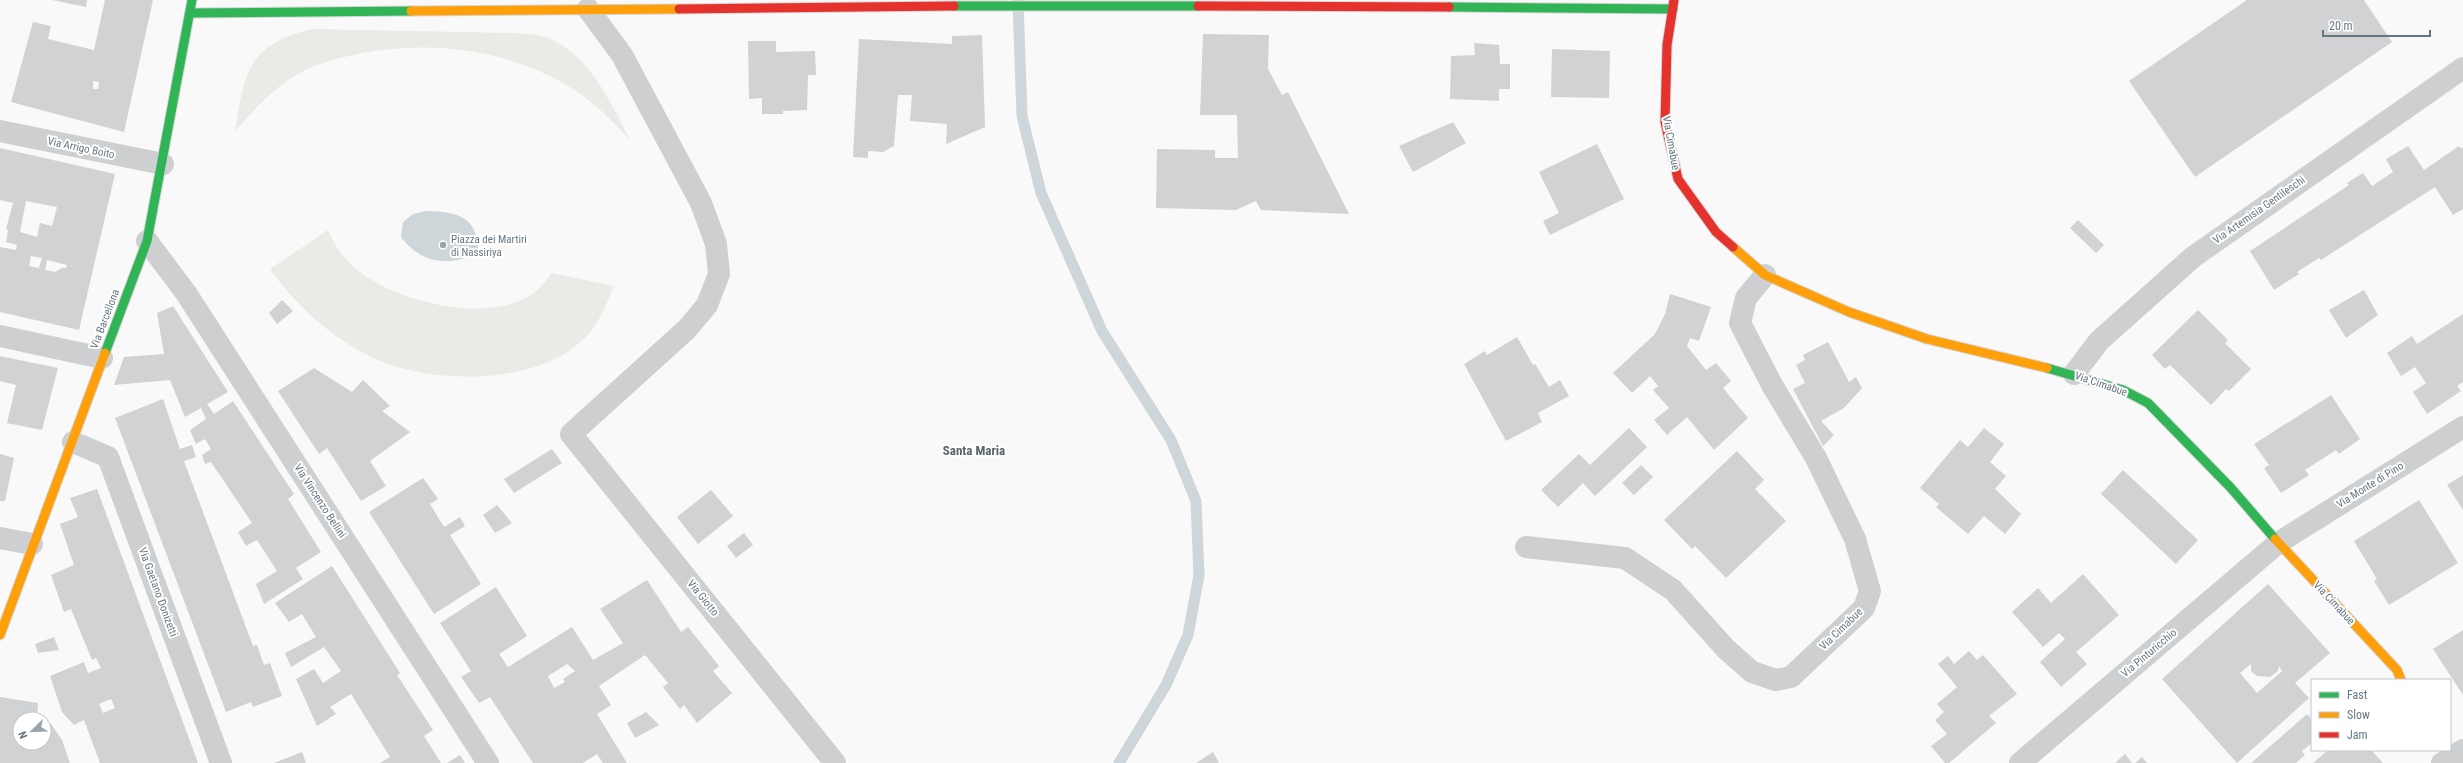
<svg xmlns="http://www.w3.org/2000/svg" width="2463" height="763" viewBox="0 0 2463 763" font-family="'Roboto Condensed',sans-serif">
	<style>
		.green { fill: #e8ebe6 }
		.water { fill: #ced6d9 }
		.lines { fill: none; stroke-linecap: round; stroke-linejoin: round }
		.stream { stroke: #ced6d9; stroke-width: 11 }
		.building { fill: #d0d2d3; fill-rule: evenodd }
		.fast-casing { stroke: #d5d6d7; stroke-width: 11 }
		.slow-casing { stroke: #d5d6d7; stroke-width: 11 }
		.jam-casing { stroke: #d5d6d7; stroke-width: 11 }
		.street { stroke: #cecfd0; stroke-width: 22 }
		.fast { stroke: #30b455; stroke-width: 9 }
		.slow { stroke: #ff9f0a; stroke-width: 9 }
		.jam { stroke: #e5322d; stroke-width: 9 }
		.poi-dot { fill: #99a4ac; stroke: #fff; stroke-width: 1.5 }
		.labels { text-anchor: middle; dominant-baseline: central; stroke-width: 4; stroke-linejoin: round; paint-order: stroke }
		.street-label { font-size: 11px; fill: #657683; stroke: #fff }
		.poi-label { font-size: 11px; fill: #657683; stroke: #fff; text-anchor: start }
		.quarter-label { font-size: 13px; font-weight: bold; fill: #57646e; stroke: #fff }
	</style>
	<rect width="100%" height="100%" fill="#f9f9f9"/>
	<g class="green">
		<path d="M312 29 515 33C525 34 539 34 548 38 589 54 611 103 630 140 614 123 598 106 579 93 514 48 424 38 349 56 331 60 313 65 298 74 273 88 254 110 235 131 245 72 247 45 312 29Z"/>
		<path d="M328 230C334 245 343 258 356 269 394 301 484 324 529 296 539 290 545 282 552 273L614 286C608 300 603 314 594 327 552 386 438 386 378 360 335 341 297 307 270 269Z"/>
	</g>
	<path class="water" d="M426 211C458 212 478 216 478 253 450 267 421 264 401 237L403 222 413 214Z"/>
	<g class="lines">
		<polyline class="stream" points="1018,2 1022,116 1041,193 1102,331 1171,440 1196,501 1199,575 1188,635 1166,685 1119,763"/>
	</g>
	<g class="building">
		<polygon points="52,0 87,0 86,7"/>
		<path d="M105 0H153L124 132 11 102 33 22 51 26 48 39 94 50ZM93 81 99 82 98 89H93Z"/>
		<polygon points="2247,0 2364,0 2392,42 2195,177 2129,81"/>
		<polygon points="1203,34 1269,35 1268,69 1282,95 1288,92 1349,214 1261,210 1256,201 1236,210 1156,208 1157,149 1215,150 1215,158 1238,158 1237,115 1200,115"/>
		<polygon points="982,35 985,127 946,144 947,124 910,121 912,95 898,95 894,146 883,152 868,151 868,158 853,157 859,39 952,44 952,36"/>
		<polygon points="748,41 776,41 776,52 815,51 816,75 808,75 807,110 783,111 783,114 762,114 762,98 749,99"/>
		<polygon points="1474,43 1499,45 1500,64 1510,64 1510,89 1499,89 1499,101 1450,99 1451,56 1475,55"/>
		<polygon points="1552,49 1610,51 1609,98 1551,97"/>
		<polygon points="1453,122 1466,143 1413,172 1399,146"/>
		<polygon points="1597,144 1624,199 1550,235 1543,221 1559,213 1539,172"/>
		<polygon points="2408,146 2424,170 2459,146 2461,149 2463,147 2463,209 2453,215 2435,187 2321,260 2319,258 2297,272 2299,274 2274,290 2250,251 2349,185 2347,183 2363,173 2372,186 2393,172 2386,159"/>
		<path d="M0 148 115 174 79 330 0 312V247L16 250 17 245 6 242 8 230 6 229 13 203 0 200ZM26 201 57 207 52 226 40 223 37 237 20 232ZM31 256 42 258 39 268 29 266ZM47 260 67 265 66 268H62L55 272 45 270Z"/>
		<polygon points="2078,220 2104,245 2096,253 2070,228"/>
		<polygon points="2364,290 2378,315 2346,338 2329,310"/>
		<polygon points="1670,294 1711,307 1699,341 1690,338 1687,346 1706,370 1716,363 1731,381 1723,388 1748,418 1714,450 1687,417 1667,435 1654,420 1669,408 1653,390 1658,386 1650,376 1632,393 1613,373 1655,334 1665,314"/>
		<polygon points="282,300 293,311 277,324 269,313"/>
		<polygon points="173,306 228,392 207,404 214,414 233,401 294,494 288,499 321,552 296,568 303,579 264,604 256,584 277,571 257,540 246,546 238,532 252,523 211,462 205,464 202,455 211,449 205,439 196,444 190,430 206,419 201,408 185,417 170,380 114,385 124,357 164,354 157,313"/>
		<polygon points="2198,310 2228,340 2225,343 2251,369 2229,391 2226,389 2211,405 2170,365 2165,369 2152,355"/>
		<polygon points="2463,314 2463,382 2457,386 2461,391 2427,414 2413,392 2426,383 2415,367 2401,376 2387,353 2412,336 2417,344"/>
		<polygon points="1517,337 1533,365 1535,364 1549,387 1560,380 1569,396 1538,413 1542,422 1506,441 1464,364 1485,351 1487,355"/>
		<polygon points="1828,342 1849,382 1856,377 1862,388 1844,408 1821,421 1834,435 1823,446 1793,389 1805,383 1796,365 1805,360 1803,355"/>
		<polygon points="0,356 58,368 42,430 7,423 16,385 0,381"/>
		<polygon points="314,368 352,392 363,380 390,406 382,411 410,432 370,461 386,486 361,501 327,448 319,454 278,391"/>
		<polygon points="2331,395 2360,439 2339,454 2336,450 2305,470 2309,475 2281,493 2264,468 2269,465 2254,444"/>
		<polygon points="163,399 180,449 192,445 196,457 184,461 253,646 257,645 264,665 270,663 282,696 253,707 251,702 226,712 115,418"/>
		<polygon points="1629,428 1647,447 1595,496 1583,483 1558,507 1541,490 1579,454 1590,465"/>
		<polygon points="1984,428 2004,444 1990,462 2006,476 1995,489 2021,514 2005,534 1984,516 1968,534 1936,507 1939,504 1920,488 1960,440 1968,447"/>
		<polygon points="552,449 562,463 514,493 504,479"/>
		<polygon points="1737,451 1764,480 1755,489 1786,521 1726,578 1695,546 1692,549 1664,520"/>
		<polygon points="0,454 14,458 5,501 0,501"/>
		<polygon points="1641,465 1653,477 1634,495 1622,483"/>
		<polygon points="2123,470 2198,540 2176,564 2101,494"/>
		<polygon points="2463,475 2463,510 2447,485"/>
		<polygon points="423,478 438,499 430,504 444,527 460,517 465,526 450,535 481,584 434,614 369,512"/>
		<path d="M97 489 198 763H100L84 720 74 725 62 712 50 676 84 662 88 673 101 668 96 658 92 660 71 609 64 612 51 575 74 565 60 524 78 517 70 498ZM111 699 115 708 103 713 99 704Z"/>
		<polygon points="711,490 733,516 698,544 677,517"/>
		<polygon points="2419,500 2458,563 2389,605 2374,581 2377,579 2354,541"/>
		<polygon points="497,505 512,523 495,533 483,515"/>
		<polygon points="744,533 753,545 736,558 727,546"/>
		<polygon points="332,566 400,673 397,675 433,730 424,736 441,763 380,763 390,757 351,694 330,707 336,714 317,726 296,679 314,669 323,683 341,671 324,647 291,667 285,653 316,637 302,614 289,622 275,603"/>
		<polygon points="2083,574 2119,615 2076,652 2087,664 2061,687 2040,662 2065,639 2059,633 2043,647 2012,612 2038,588 2051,603"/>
		<path d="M647 580 681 632 688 627 719 666 713 671 732 693 697 723 684 705 680 709 663 687 668 683 645 655 599 686 611 705 597 714 627 763H603L597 754 583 763H533L490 697 479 703 461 677 471 671 440 623 496 587 527 636 499 654 508 667 572 627 593 660 623 643 600 609ZM567 664 575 671 563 679 565 682 554 688 548 676Z"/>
		<path d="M2268 584 2330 653 2295 683 2309 698 2237 763 2162 679ZM2251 664V671L2257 676 2270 677 2278 671 2279 666 2282 671 2257 693 2240 673Z"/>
		<polygon points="2463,630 2463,695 2433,649"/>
		<polygon points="54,637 59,650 38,653 35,644"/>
		<polygon points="1969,651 1977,660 1983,655 2017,694 1989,716 1996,723 1949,763 1945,763 1931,746 1947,734 1935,720 1944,712 1937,704 1957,687 1938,664 1948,656 1954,664"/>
		<polygon points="0,697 38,703 37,719 20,719 20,743 44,743 44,723 51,724 62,740 70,763 0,763"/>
		<polygon points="646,712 659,725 635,738 627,723"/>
		<polygon points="2307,714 2312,720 2312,743 2302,751 2305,755 2296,763 2251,763"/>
		<polygon points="2328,750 2371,750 2383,763 2313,763"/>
		<polygon points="302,752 306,763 274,763"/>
		<polygon points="1213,752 1219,763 1196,763"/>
		<polygon points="2125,754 2132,763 2115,763"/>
		<polygon points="460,755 465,763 447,763"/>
		<polygon points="2142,757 2147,763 2135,763"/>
	</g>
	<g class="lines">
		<g class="fast-casing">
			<g id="fast">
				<polyline points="954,6 1198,6"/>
				<polyline points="1449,7 1673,9"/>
				<polyline points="190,13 411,11"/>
				<polyline points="105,353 147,241 192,0"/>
				<polyline points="2047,368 2123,390 2148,403 2231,488 2275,539"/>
			</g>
		</g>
		<g class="slow-casing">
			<g id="slow">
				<polyline points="411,11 679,9"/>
				<polyline points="1733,247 1765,275 1849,312 1927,339 2047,368"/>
				<polyline points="2275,539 2397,670 2401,680"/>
				<polyline points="0,635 105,353"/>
			</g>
		</g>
		<g class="jam-casing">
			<g id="jam">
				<polyline points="1674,0 1667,45 1665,122 1678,179 1716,232 1733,247"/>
				<polyline points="1198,6 1449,7"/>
				<polyline points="679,9 954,6"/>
			</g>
		</g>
		<g class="street">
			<polyline points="588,9 622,55 701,203 716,244 719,274 707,305 687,329 571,434 835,763"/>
			<polyline points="0,131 163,164"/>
			<polyline points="147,241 186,293 488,763"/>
			<polyline points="0,336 102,358"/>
			<polyline points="2074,374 2099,341 2193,257 2463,68"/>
			<polyline points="73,442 108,457 221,763"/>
			<polyline points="0,538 32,544"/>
			<polyline points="1526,547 1625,558 1673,590 1726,649 1752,672 1776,680 1791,677 1864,608 1870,591 1855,539 1816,458 1772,385 1740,323 1746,298 1765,275"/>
			<polyline points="2020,763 2278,543 2463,427"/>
			<polyline points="2442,763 2463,750"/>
		</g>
		<use href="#fast" class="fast"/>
		<use href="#slow" class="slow"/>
		<use href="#jam" class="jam"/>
	</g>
	<circle class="poi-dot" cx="443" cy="245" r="4"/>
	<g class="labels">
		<g class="street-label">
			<text transform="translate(1671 143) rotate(80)">Via Cimabue</text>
			<text transform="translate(81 148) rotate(12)">Via Arrigo Boito</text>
			<text transform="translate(2259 210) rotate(-35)">Via Artemisia Gentileschi</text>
			<text transform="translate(105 319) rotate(-69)">Via Barcellona</text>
			<text transform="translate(2101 384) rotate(19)">Via Cimabue</text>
			<text transform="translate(2370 485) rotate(-32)">Via Monte di Pino</text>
			<text transform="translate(320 501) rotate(57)">Via Vincenzo Bellini</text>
			<text transform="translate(158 592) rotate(70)">Via Gaetano Donizetti</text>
			<text transform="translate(703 598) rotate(51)">Via Giotto</text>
			<text transform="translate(2334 603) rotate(47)">Via Cimabue</text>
			<text transform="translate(1841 629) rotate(-44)">Via Cimabue</text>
			<text transform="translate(2149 653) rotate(-40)">Via Pinturicchio</text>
		</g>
		<g class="poi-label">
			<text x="451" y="239">Piazza dei Martiri<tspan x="451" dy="13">di Nassiriya</tspan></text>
		</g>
		<g class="quarter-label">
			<text x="974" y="450">Santa Maria</text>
		</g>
	</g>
	<rect x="2311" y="679" width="140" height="72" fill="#ffffff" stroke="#c1c8cd"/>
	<rect x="2319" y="692" width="20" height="6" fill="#30b455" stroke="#c1c8cd"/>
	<text x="2347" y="699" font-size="12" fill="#657683">Fast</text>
	<rect x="2319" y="712" width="20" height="6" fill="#ff9f0a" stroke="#c1c8cd"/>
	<text x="2347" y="719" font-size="12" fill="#657683">Slow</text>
	<rect x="2319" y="732" width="20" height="6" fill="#e5322d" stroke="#c1c8cd"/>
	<text x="2347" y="739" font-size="12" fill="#657683">Jam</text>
	<g transform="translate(32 731) rotate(247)"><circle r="19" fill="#ffffff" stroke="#c1c8cd"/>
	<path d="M0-3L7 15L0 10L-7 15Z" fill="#99a4ac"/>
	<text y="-6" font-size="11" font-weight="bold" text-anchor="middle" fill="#657683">N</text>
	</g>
	<path d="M2323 30v6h107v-6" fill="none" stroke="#657683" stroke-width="2"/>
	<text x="2329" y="30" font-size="12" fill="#657683" stroke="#ffffff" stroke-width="3" paint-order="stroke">20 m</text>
</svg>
